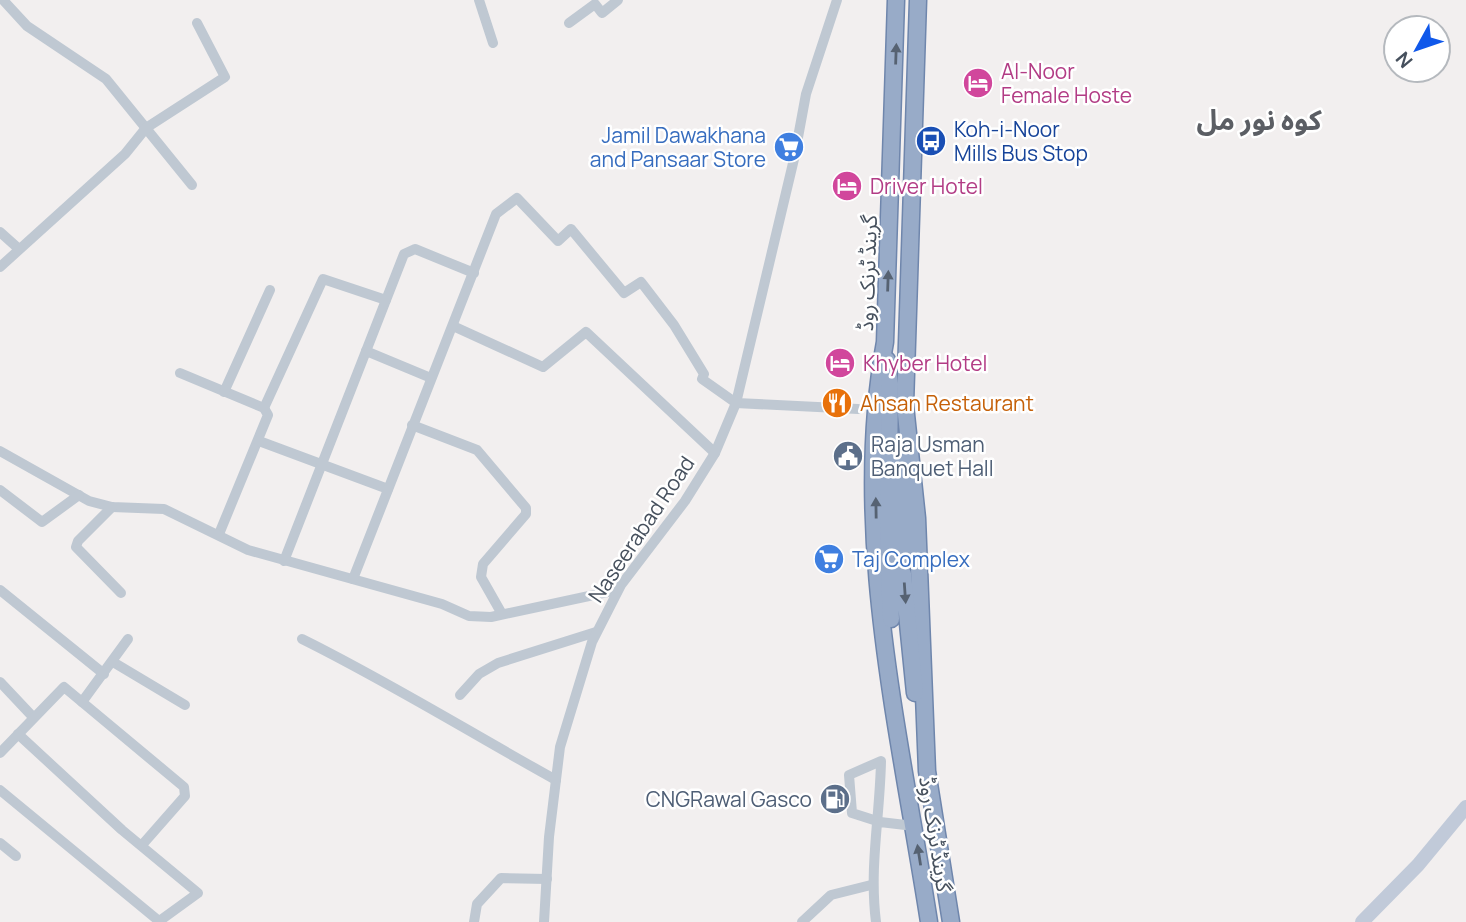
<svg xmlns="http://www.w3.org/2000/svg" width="1466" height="922" viewBox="0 0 1466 922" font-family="Manrope,'Noto Sans Arabic',sans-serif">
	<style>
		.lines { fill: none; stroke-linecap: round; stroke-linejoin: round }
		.trunk-casing { stroke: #6f86ac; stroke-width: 19 }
		.minor { stroke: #bfc8d2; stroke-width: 10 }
		.secondary { stroke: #c1cad9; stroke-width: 14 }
		.trunk { stroke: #98abc8; stroke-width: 16 }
		.oneway { fill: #566272 }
		.labels { text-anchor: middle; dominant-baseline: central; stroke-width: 5; stroke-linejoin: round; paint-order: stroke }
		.hotel-label { font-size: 21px; fill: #b23c85; stroke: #fff; text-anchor: start }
		.transit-label { font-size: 21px; fill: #164399; stroke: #fff; text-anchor: start }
		.shop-label { font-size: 21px; fill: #366cbe; stroke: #fff; text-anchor: end }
		.street-label { font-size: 21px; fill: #46505d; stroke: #fff }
		.food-label { font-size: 21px; fill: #c56008; stroke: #fff; text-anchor: start }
		.service-label { font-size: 21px; fill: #4e5e75; stroke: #fff; text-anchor: start }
		.district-label { font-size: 28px; font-weight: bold; fill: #5b5e64; stroke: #fff }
	</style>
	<rect width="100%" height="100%" fill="#f2efef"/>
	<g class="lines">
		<g class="trunk-casing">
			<g id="trunk">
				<path d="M896 0 885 342C850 532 900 734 929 922"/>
				<polyline points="918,0 905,405 917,518 927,771 951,922"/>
				<polyline points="887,360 890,384 888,557 895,562 903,557 903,463"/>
				<polyline points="891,619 889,573 895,569 903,574 915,693"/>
			</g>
		</g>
		<g class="minor">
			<polyline points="3,0 27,26 106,79 192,185"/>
			<polyline points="479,0 493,43"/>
			<polyline points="569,23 595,4 602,13 618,0"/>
			<polyline points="0,232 19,249"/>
			<polyline points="0,267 125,154 146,128 225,77 197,23"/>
			<polyline points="453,326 543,367 586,332 715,453"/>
			<polyline points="366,351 431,378"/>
			<polyline points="180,373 264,408 268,415 219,534"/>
			<polyline points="224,392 270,290"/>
			<polyline points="264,408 323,279 386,300"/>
			<polyline points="412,425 477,450 526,508 526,514 483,564 481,577 502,614"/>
			<polyline points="259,441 388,489"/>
			<polyline points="0,451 89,501 112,507 164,509 248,550 442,604 469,616 491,617 617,590"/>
			<polyline points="0,490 42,522 79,495"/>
			<polyline points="112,507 78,541 76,547 121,593"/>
			<polyline points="284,561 404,254 415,249 474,273"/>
			<polyline points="353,579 496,214 517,198 558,241 571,229 624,293 641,282 674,325 704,374 702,379 736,403 858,409"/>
			<polyline points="0,590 104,674"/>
			<path d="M302 639C389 682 471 733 556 780"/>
			<polyline points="113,662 185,705"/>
			<polyline points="0,682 33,717"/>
			<polyline points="460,695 479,674 498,663 596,632"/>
			<polyline points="82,702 128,639"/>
			<polyline points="18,734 122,830 198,893 158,922"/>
			<polyline points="0,753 64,687 184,787 185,796 142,845"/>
			<polyline points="0,790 159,921"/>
			<polyline points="0,843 16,856"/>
			<polyline points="474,922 477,904 501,878 547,879"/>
			<polyline points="544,922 549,837 560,747 592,642 621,585 685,501 715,453 736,403 794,159 806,94 837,0"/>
			<polyline points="802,922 831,895 871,885"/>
			<path d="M876 922C869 867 880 816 881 761L849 775 852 813 880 822 914 826"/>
		</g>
		<polyline class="secondary" points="1362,922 1418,865 1466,807"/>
		<use href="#trunk" class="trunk"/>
	</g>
	<defs><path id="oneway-solid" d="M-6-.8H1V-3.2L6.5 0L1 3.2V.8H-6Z" transform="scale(1.75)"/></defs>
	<g class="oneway">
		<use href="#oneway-solid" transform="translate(896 54) rotate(-88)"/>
		<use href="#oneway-solid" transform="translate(888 281) rotate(-88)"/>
		<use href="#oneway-solid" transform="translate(876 508) rotate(-91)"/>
		<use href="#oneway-solid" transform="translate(905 593) rotate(86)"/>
		<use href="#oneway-solid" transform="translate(919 855) rotate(-99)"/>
	</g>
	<defs>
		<g id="hotel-disc" transform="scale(1.575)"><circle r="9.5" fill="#d1479c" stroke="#fff"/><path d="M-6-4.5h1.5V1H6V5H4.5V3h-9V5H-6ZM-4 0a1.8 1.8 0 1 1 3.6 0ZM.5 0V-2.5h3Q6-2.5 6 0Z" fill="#fff"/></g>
		<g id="bus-disc" transform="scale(1.575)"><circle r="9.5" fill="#1a4fb4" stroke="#fff"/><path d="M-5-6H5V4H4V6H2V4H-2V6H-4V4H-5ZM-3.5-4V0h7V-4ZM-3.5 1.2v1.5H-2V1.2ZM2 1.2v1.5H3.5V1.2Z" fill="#fff"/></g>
		<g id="supermarket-disc" transform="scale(1.575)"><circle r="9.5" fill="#3f7fe0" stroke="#fff"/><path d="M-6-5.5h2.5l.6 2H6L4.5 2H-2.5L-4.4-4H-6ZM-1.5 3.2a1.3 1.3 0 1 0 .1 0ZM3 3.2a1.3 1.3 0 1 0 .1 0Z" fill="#fff"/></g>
		<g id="restaurant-disc" transform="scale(1.575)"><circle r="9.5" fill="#e8710a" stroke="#fff"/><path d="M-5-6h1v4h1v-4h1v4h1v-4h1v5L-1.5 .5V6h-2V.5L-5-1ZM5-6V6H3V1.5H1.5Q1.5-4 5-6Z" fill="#fff"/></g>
		<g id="civic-disc" transform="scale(1.575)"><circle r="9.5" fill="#5c6f8a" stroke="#fff"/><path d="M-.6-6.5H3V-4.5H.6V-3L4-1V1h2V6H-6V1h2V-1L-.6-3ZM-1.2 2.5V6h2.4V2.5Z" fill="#fff"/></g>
		<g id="fuel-disc" transform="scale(1.575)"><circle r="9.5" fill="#5c6f8a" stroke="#fff"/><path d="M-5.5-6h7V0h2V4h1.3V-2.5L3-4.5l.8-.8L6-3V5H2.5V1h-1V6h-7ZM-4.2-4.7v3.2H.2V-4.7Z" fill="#fff"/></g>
	</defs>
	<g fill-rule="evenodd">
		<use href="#hotel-disc" x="978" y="83"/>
		<use href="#bus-disc" x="931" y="141"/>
		<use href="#supermarket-disc" x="789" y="147"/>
		<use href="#hotel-disc" x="847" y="186"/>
		<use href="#hotel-disc" x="840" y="363"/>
		<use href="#restaurant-disc" x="837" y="403"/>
		<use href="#civic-disc" x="848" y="456"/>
		<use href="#supermarket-disc" x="829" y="559"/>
		<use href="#fuel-disc" x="835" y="799"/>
	</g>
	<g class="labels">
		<g class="hotel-label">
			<text x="1001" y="71">Al-Noor<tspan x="1001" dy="24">Female Hoste</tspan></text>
			<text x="870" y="186">Driver Hotel</text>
			<text x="863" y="363">Khyber Hotel</text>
		</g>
		<g class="transit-label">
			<text x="954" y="129">Koh-i-Noor<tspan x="954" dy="24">Mills Bus Stop</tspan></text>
		</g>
		<g class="shop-label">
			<text x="766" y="135">Jamil Dawakhana<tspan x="766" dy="24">and Pansaar Store</tspan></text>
			<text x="852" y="559" text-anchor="start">Taj Complex</text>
		</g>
		<g class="street-label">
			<text transform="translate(867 273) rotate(-88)">گرینڈ ٹرنک روڈ</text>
			<text transform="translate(641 529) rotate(-56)">Naseerabad Road</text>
			<text transform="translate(936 834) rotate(81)">گرینڈ ٹرنک روڈ</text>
		</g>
		<g class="food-label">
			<text x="860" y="403">Ahsan Restaurant</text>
		</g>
		<g class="service-label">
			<text x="871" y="444">Raja Usman<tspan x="871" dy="24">Banquet Hall</tspan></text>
			<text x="812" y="799" text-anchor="end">CNGRawal Gasco</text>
		</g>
		<g class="district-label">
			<text x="1259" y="119">کوہ نور مل</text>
		</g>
	</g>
	<g transform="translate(1417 49) rotate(230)"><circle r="33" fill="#ffffff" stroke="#b5b9be" stroke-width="2"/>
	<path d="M0-5L12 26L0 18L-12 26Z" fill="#1058ea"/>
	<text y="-10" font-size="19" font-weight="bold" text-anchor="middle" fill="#46505d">N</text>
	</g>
</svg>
